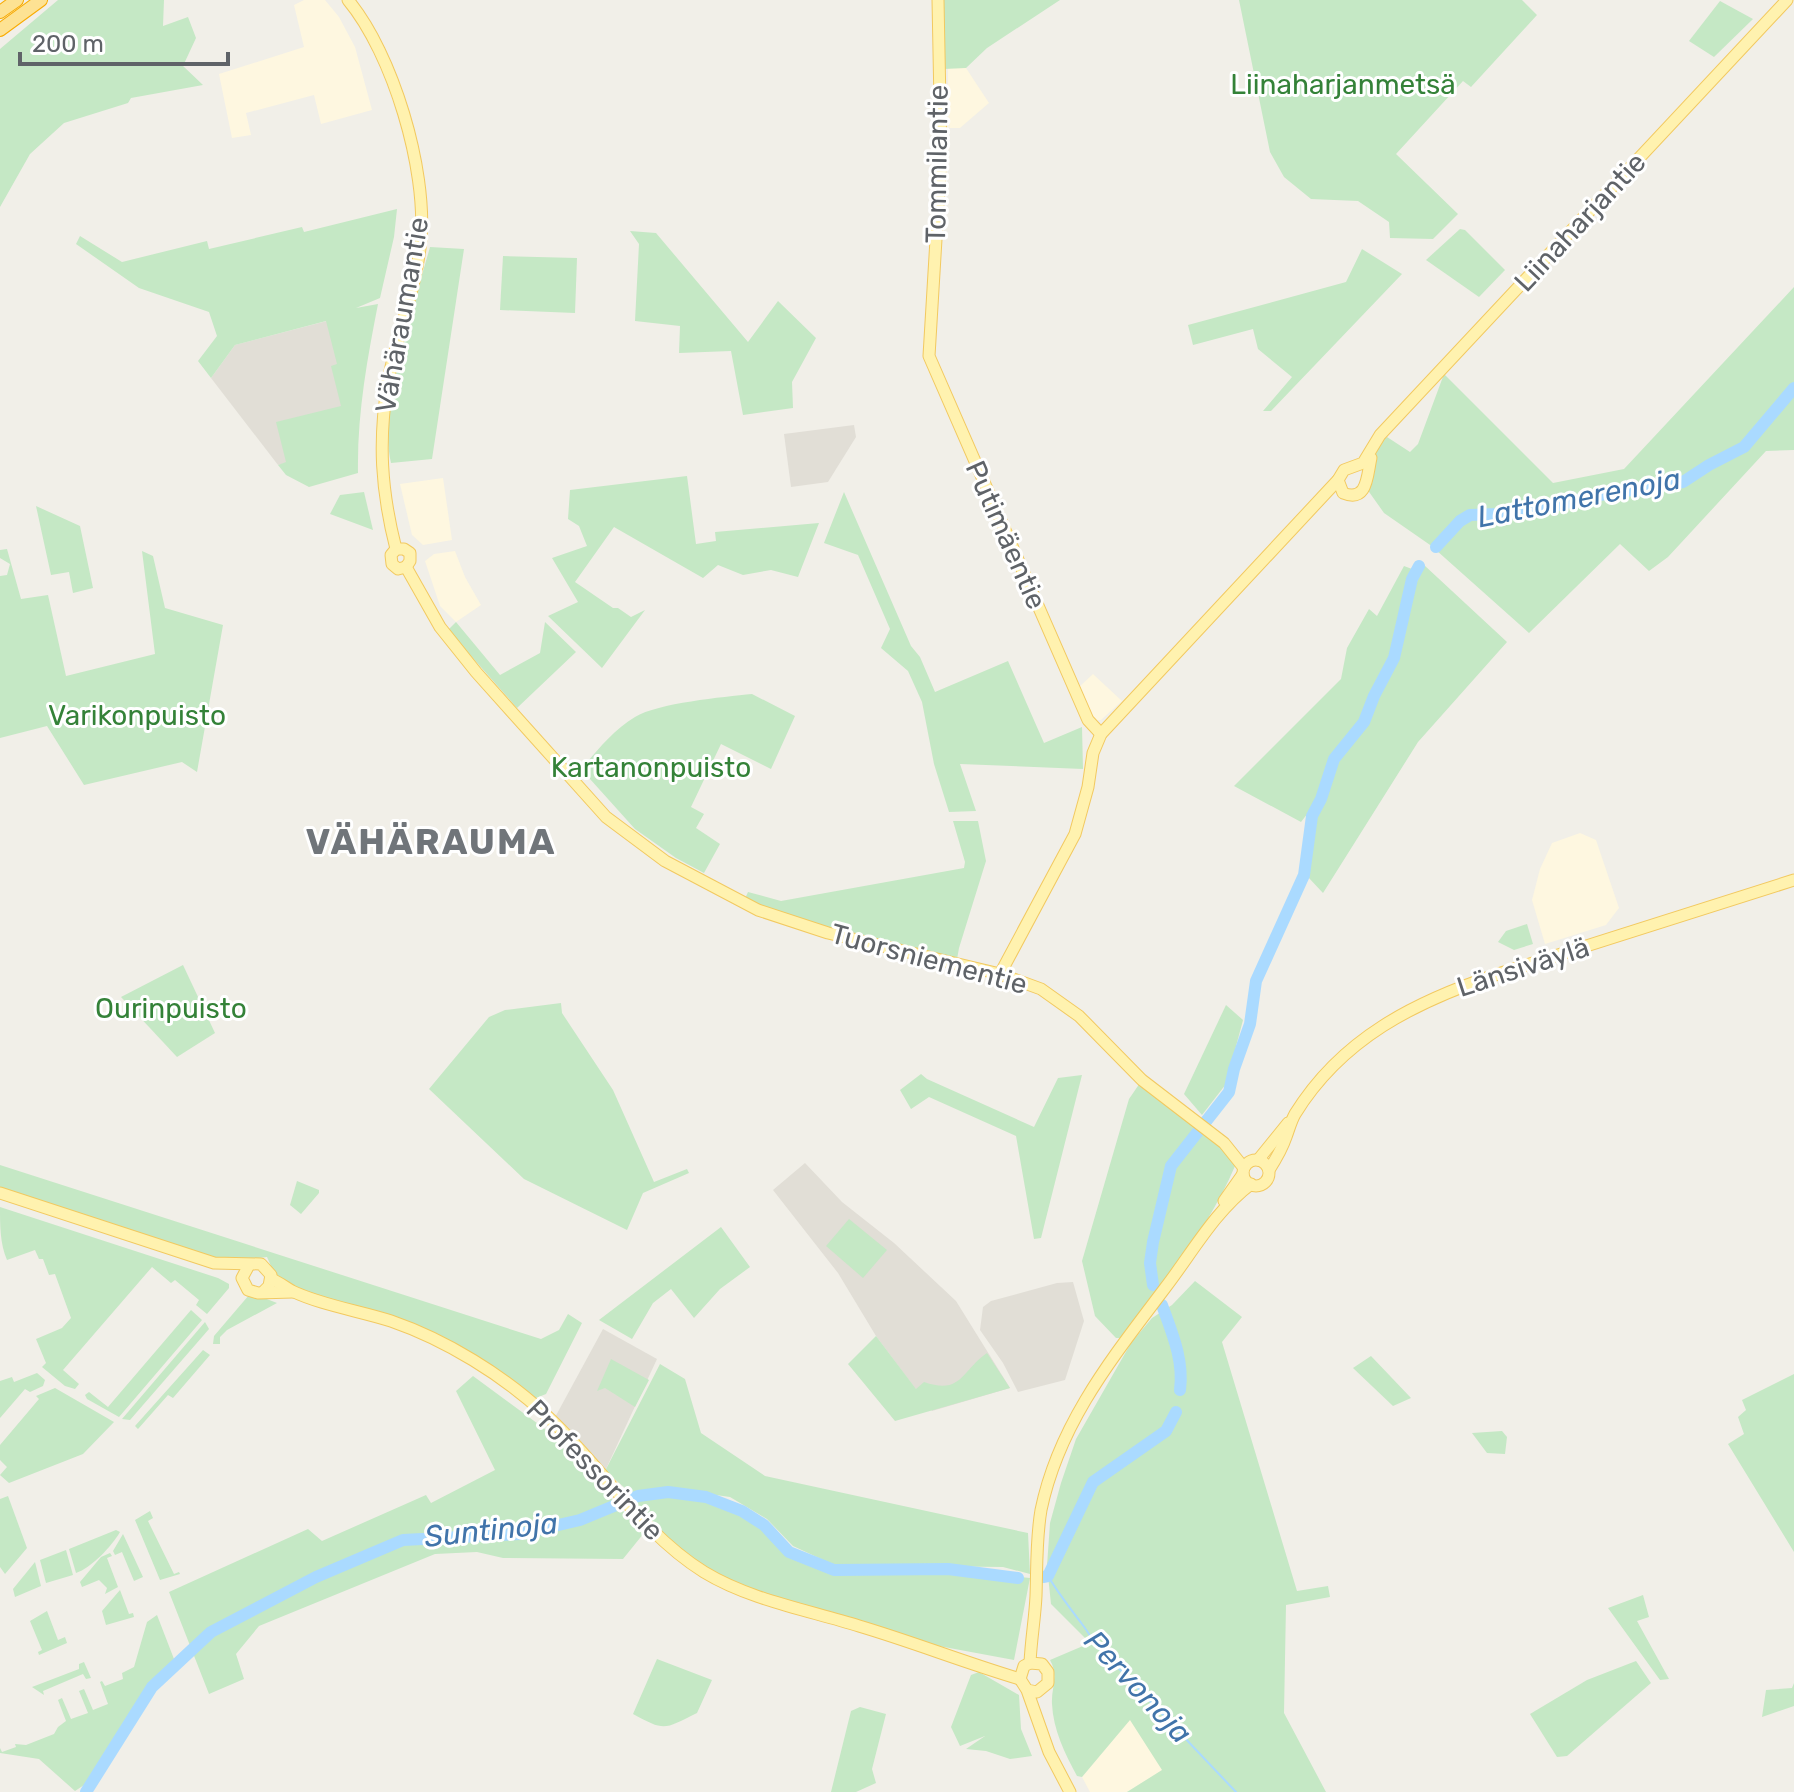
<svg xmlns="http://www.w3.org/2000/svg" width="1794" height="1792" viewBox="0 0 1794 1792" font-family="Rubik,sans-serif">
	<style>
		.commercial { fill: #fef7e0 }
		.education { fill: #e1ded6 }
		.green { fill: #c5e8c5 }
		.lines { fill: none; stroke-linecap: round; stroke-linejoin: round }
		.stream { stroke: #aadaff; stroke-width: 2 }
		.river { stroke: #aadaff; stroke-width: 12 }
		.major-casing { stroke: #f2c960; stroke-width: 13 }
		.highway-casing { stroke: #f9ab00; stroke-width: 14 }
		.major { stroke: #fff2af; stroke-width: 11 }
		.highway { stroke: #fde293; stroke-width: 12 }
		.labels { text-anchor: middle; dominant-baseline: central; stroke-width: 6; stroke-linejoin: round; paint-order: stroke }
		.park-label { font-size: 28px; fill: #348238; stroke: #fff }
		.street-label { font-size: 28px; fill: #5f6368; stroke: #fff }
		.water-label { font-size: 30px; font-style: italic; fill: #4174aa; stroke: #fff }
		.district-label { font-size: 36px; font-weight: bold; letter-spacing: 2px; fill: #70757a; stroke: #fff }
	</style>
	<rect width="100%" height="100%" fill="#f1efe8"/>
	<g class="commercial">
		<polygon points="304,0 325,0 339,17 355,47 372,110 321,124 314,95 246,113 251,135 232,138 219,74 304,47 294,5"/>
		<polygon points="948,68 966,68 989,103 960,128 948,128"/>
		<polygon points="443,478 452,540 423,545 412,535 400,484"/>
		<polygon points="455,551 465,577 481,605 456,622 440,606 425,561 434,554"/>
		<polygon points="1093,674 1122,701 1101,720 1096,720 1091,714 1079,687"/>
		<polygon points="1580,833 1596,840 1619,908 1606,925 1545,944 1532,900 1540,869 1552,843"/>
		<polygon points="1130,1719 1163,1770 1127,1792 1090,1792 1082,1777"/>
	</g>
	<g class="education">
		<polygon points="346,316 352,446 278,465 211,378 235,345"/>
		<polygon points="854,425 856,437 828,482 791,487 784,434"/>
		<polygon points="805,1163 842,1202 894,1243 956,1301 1010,1388 932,1411 876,1336 838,1273 773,1190"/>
		<polygon points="1073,1282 1084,1321 1065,1380 1018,1392 1003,1363 980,1330 983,1307 991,1301 1057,1283"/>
		<polygon points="603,1329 657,1359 605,1471 553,1421"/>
	</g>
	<g class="green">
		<polygon points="58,0 164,0 163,26 188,17 196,38 183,66 203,85 131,98 128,103 64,123 30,154 0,207 0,49"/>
		<polygon points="943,0 1060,0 987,48 966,68 944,69"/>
		<polygon points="1239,0 1522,0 1537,15 1471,87 1463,81 1396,154 1458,214 1433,239 1390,238 1389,222 1358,201 1311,199 1284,177 1270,152"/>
		<polygon points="1720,1 1753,19 1714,57 1689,41"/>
		<path d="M397 209 394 237 380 298 356 308 378 304C367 360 357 415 358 473L309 487 286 475 278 465 286 462 276 422 341 406 331 366 337 364 326 321 235 345 211 378 198 361 217 336 209 312 139 288 76 244 80 236 122 262 207 241 209 249 302 227 304 232Z"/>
		<polygon points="1460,229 1465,230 1505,270 1479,297 1426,260"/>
		<polygon points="630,231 656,233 748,342 778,301 816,338 792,382 793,408 743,415 731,351 679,353 680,326 635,321 639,244"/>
		<path d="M430 247 464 249 432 459 391 463C378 411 415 301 430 247Z"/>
		<polygon points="1362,249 1402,274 1271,411 1263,411 1292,377 1258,349 1253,329 1193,345 1188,325 1346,282"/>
		<polygon points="503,256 577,258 575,313 500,310"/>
		<polygon points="1794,287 1794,450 1766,451 1668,557 1649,571 1620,544 1529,633 1436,550 1445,537 1433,547 1384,513 1367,489 1375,445 1387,437 1410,452 1418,444 1444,374 1553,483 1624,469"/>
		<polygon points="687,476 696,544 716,541 715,532 819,523 798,577 771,570 743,575 718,565 703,578 614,527 575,582 613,608 618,608 631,617 645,610 602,668 548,616 578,602 552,558 587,546 579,526 568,519 570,490"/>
		<polygon points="364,492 373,530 330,514 340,495"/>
		<polygon points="844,492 911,646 920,657 935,692 1008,661 1044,743 1082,727 1083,769 960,764 976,811 949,812 934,764 922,702 908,671 881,648 890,629 858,555 824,543"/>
		<polygon points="36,506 80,526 93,588 73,593 69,572 51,575"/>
		<polygon points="7,549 21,599 48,595 66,676 155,654 142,551 153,556 165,608 223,625 197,772 182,762 84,785 47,726 0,738 0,576 7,575 10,564 0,558 0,550"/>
		<polygon points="1424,565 1507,642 1418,742 1323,893 1308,877 1311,861 1311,826 1325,798 1338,758 1365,726 1378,694 1398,655 1411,596"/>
		<polygon points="1404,566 1412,569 1392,657 1360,722 1337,749 1318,800 1301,822 1234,786 1341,679 1347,648 1369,609 1377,616"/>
		<polygon points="456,622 500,675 540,653 545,622 576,652 517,708 448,630"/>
		<path d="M752 694 795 716 771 769 721 744 691 807 704 814 696 828 720 844 704 873 676 858 635 829 581 769C598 750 613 730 635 717 658 703 723 697 752 694Z"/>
		<polygon points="953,821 978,821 986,861 959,948 956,965 743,903 748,892 781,901 964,868 965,862"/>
		<polygon points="1527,924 1533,944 1514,950 1498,942 1506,931"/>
		<polygon points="183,965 215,1033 177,1057 121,997"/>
		<polygon points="561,1003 562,1013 613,1090 654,1182 687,1169 689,1173 643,1193 627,1230 524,1179 429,1089 489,1017 505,1010"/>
		<polygon points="1226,1005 1243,1020 1226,1084 1202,1115 1184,1094"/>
		<polygon points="921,1074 927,1079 1034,1127 1058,1078 1082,1075 1041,1238 1034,1239 1016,1136 929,1097 911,1109 900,1090"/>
		<path d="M1142 1080 1227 1152 1235 1166C1208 1230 1163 1283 1122 1338H1116L1095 1316 1082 1261 1129 1099Z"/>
		<polygon points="0,1165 541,1339 559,1330 568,1314 582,1323 546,1394 536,1398 401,1326 278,1282 267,1257 214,1263 0,1192"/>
		<polygon points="297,1181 319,1190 319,1193 301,1214 290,1205"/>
		<path d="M0 1207 218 1278 229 1284V1288L207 1314 196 1305 199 1300 175 1280 171 1283 152 1267 63 1370 79 1384 75 1389 65 1386 42 1367 46 1363 36 1339 62 1328 71 1318 55 1274 49 1275 43 1259H39L35 1250 7 1260C0 1244 0 1225 0 1207Z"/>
		<polygon points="849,1219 887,1250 863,1278 826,1246"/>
		<polygon points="721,1227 750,1267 720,1289 694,1318 671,1289 653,1303 632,1339 599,1320"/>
		<path d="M1195 1281 1242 1317 1222 1342 1297 1591 1328 1586 1330 1597 1286 1605 1284 1713 1326 1792H1127L1162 1770 1130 1720 1082 1777 1077 1776C1065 1754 1053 1729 1052 1704 1051 1688 1059 1676 1050 1660L1090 1643 1051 1604 1047 1566 1050 1523 1061 1483 1076 1439 1131 1343 1152 1318 1172 1305Z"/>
		<polygon points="254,1294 277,1303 227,1330 220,1337 220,1344 213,1344 214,1336 249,1295"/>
		<polygon points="191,1310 202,1320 119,1417 87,1399 85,1395 89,1392 108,1407"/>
		<polygon points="205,1322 209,1329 130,1420 122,1419"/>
		<path d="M876 1336 916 1389 924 1382C962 1395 961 1371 987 1353L1010 1388 895 1421 848 1364Z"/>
		<polygon points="203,1350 210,1355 173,1398 168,1395 138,1429 135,1426"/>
		<polygon points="1371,1356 1411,1398 1393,1406 1353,1368"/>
		<polygon points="611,1359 649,1380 635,1407 605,1388 597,1391"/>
		<polygon points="660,1364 685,1379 701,1433 765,1476 1028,1533 1030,1574 1003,1567 834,1565 793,1546 767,1519 730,1497 674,1489 632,1494 605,1471"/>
		<polygon points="37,1373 45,1380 43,1386 30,1392 25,1389 0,1418 0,1381 12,1377 14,1382"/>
		<polygon points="1794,1374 1794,1552 1728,1444 1744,1434 1738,1417 1746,1410 1742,1400"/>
		<polygon points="473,1376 545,1429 644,1533 623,1559 503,1558 477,1552 435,1554 259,1626 236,1654 244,1679 209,1694 169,1592 308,1529 322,1541 426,1495 431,1503 495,1470 456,1391"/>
		<polygon points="55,1388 114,1422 83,1454 9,1483 0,1475 7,1467 0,1460 0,1445 39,1399 36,1396"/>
		<polygon points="1502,1431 1507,1437 1505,1454 1487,1453 1472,1433"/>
		<polygon points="8,1496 27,1548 5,1574 0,1567 0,1499"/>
		<polygon points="638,1496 706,1497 742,1511 764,1525 789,1552 834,1570 948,1569 1030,1578 1014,1660 901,1639 708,1574 629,1504"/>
		<polygon points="150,1511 153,1518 148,1521 174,1574 179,1572 180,1574 160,1580 135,1520"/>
		<path d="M116 1530 120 1532C112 1546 91 1568 76 1573L69 1549Z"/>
		<polygon points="123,1534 143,1577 134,1581 122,1552 115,1555 113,1551"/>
		<polygon points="66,1550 73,1575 46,1583 40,1560"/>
		<polygon points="110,1553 112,1556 107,1558 118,1587 105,1594 107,1588 99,1580 82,1587 80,1582 101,1557"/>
		<polygon points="35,1562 41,1586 15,1597 13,1589"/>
		<polygon points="120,1590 129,1614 133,1613 134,1617 106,1625 102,1611"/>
		<polygon points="1643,1595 1649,1617 1637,1621 1669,1679 1660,1680 1608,1608"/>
		<polygon points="47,1611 58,1640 65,1637 67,1643 39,1655 38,1652 42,1650 30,1621"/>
		<polygon points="157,1615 174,1659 148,1686 84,1785 75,1791 39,1759 0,1753 0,1748 2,1752 16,1747 15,1744 26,1745 54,1734 58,1727 66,1721 58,1700 62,1698 71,1719 88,1713 79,1691 84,1689 93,1710 108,1704 100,1682 102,1681 105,1686 123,1679 122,1673 134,1667 147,1622"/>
		<path d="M657 1659 712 1680 697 1713C664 1729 666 1732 633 1714Z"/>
		<polygon points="1636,1661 1651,1683 1567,1756 1557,1757 1530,1714 1587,1680"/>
		<polygon points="84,1662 91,1678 86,1679 83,1674 43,1691 44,1695 32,1687 79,1669 79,1664"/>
		<polygon points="979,1672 1019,1695 1021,1729 1032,1756 1010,1759 986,1751 966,1749 985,1736 960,1746 951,1727 971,1675"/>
		<polygon points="1794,1683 1794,1706 1762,1717 1766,1690 1792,1688"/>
		<polygon points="860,1707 886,1714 872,1769 876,1783 856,1792 831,1792 851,1711"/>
	</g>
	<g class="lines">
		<path class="stream" d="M1048 1576C1058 1593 1070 1608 1082 1624 1093 1638 1094 1647 1110 1659L1236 1792"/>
		<g class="river">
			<polyline points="1436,547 1460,521 1470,515 1527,513 1593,496 1683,482 1709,465 1744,447 1794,388"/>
			<polyline points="1153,1285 1150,1263 1153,1242 1171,1166 1229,1092 1234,1069 1250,1024 1256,981 1304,875 1312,816 1321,799 1334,759 1364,722 1374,696 1394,658 1412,579 1419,566"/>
			<path d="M1162 1305C1172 1333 1184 1360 1180 1390"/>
			<polyline points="1043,1577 1048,1576 1093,1482 1166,1431 1176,1412"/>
			<polyline points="86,1792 152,1687 211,1632 316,1577 403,1540 520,1534 580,1520 638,1496 668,1492 706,1497 742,1511 764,1525 789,1552 834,1570 948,1569 1018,1578"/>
		</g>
		<g class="major-casing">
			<g id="major">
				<path d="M348 0C393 54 427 169 421 239 417 287 397 333 388 381 378 441 381 490 396 549"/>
				<polyline points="938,0 941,156 929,356 1088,720 1101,734"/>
				<path d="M1338 480 1343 493C1368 503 1367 475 1371 458"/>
				<polyline points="396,549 391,555 392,564 398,569 406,567"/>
				<polyline points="396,549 404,549 410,553 410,561 406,567"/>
				<polyline points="406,567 440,627 476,672 606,817 665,861 758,910 828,933 1000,974 1041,989 1079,1016 1142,1080 1224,1143 1244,1168"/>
				<polyline points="1000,974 1075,834 1088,787 1093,753 1101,734 1338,480 1344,470 1363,463 1380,435 1787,0"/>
				<polyline points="1258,1160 1288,1123"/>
				<circle cx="1256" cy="1173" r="13"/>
				<path d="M1269 1170C1276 1159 1282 1149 1286 1137 1289 1129 1291 1121 1295 1114 1342 1038 1415 1002 1495 975L1794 880"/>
				<polyline points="0,1193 214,1263 261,1264 271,1275 269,1286 264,1291"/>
				<polyline points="1224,1201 1243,1174"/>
				<polyline points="249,1265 242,1278 248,1290 258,1293 293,1292"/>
				<path d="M271 1279C279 1282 285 1287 292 1291 321 1305 360 1311 391 1321 446 1340 503 1375 546 1415 601 1465 640 1532 704 1572 750 1600 808 1610 859 1626 913 1642 966 1663 1020 1679"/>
				<path d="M1030 1663C1031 1640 1035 1618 1036 1596 1037 1567 1036 1539 1041 1510 1059 1423 1113 1357 1165 1288 1192 1253 1215 1211 1251 1184"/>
				<polyline points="1027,1690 1037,1692 1048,1683 1048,1672 1042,1664 1030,1663 1024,1666 1020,1679 1027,1690 1049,1752 1070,1792"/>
			</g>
		</g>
		<g class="highway-casing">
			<g id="highway">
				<polyline points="0,12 17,0"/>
				<polyline points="0,30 41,0"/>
			</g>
		</g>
		<use href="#major" class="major"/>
		<use href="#highway" class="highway"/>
	</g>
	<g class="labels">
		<g class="park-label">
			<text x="1343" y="84">Liinaharjanmetsä</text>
			<text x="137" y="715">Varikonpuisto</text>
			<text x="651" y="767">Kartanonpuisto</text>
			<text x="171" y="1008">Ourinpuisto</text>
		</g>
		<g class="street-label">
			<text transform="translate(937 164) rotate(-89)">Tommilantie</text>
			<text transform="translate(1580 222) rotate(-47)">Liinaharjantie</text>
			<text transform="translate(402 315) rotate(-80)">Vähäraumantie</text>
			<text transform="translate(1006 535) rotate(66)">Putimäentie</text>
			<text transform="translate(929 959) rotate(15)">Tuorsniementie</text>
			<text transform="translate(1523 967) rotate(-18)">Länsiväylä</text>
			<text transform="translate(595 1470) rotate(46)">Professorintie</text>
		</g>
		<g class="water-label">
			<text transform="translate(1579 498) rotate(-11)">Lattomerenoja</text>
			<text transform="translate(491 1530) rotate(-6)">Suntinoja</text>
			<text transform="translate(1138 1687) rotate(47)">Pervonoja</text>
		</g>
		<g class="district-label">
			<text x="431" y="841">VÄHÄRAUMA</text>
		</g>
	</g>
	<path d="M20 52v12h208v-12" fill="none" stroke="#5f6368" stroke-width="4"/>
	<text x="32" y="52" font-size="24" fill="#5f6368" stroke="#ffffff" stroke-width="6" paint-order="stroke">200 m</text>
</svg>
